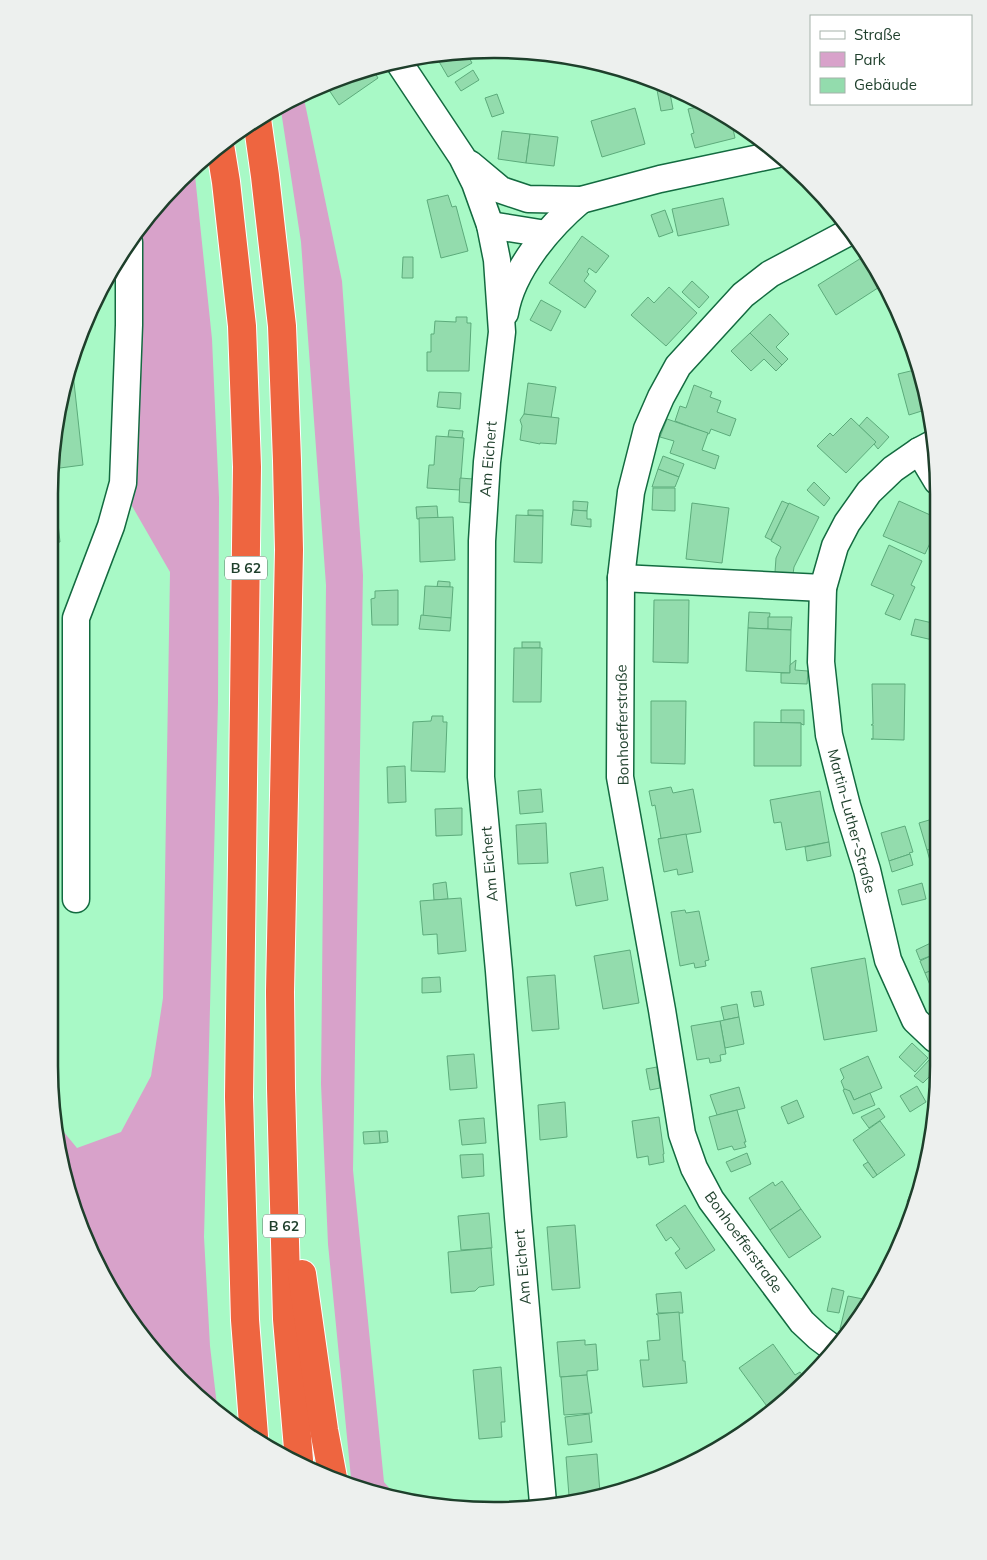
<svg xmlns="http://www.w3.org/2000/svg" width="987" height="1560" viewBox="0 0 987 1560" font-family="Mulish,sans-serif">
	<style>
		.green { fill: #d8a2ca }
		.building { fill: #93dcad; stroke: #5cab7b }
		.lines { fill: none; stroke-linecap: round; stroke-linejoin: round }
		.minor-casing { stroke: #136b40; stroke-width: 29 }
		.highway-casing { stroke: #fff; stroke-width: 30 }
		.minor { stroke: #fff; stroke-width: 26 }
		.highway { stroke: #ee6540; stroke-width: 28 }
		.labels { text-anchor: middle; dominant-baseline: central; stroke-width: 4.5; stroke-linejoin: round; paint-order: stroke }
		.shield { fill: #fff; stroke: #62796b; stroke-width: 1 }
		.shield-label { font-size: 14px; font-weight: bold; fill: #1e3f2b }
		.street-label { font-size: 15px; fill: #1e3f2b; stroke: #fff }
		.rim { fill: none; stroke: #1e3f2b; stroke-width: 2.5 }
	</style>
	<rect width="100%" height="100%" fill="#a8f9c6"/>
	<g class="green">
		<polygon points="303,94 342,281 363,575 353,1170 384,1482 397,1497 352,1488 328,1244 321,1084 326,585 301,242 280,104"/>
		<polygon points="194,166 212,339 219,498 218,702 204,1237 210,1346 218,1414 124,1314 72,1209 58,1125 77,1148 121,1132 151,1076 163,998 170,572 132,506 139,226"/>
	</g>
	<g class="building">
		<polygon points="466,52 472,63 448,77 434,53"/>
		<polygon points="371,67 378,78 339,105 325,84 351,72"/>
		<polygon points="473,70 479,80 461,91 455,82"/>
		<polygon points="669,88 673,109 661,111 657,90"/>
		<polygon points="497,94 504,113 492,117 485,98"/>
		<polygon points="707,105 731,120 735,138 695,148 691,134 694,133 688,109"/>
		<polygon points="635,108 645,144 602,157 591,121"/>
		<polygon points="502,131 530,134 526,163 498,159"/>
		<polygon points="530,134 558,137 554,166 526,163"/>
		<polygon points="448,195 452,207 456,206 468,251 441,258 427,200"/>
		<polygon points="723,198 729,225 678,236 672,209"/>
		<polygon points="665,210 673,232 659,237 651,215"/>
		<polygon points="582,236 609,256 596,273 589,268 587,272 589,274 584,281 596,291 585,308 549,283"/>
		<polygon points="866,255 884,284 836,315 818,285"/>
		<polygon points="403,257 413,257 413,278 402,278"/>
		<polygon points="692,281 709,297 699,308 682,292"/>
		<polygon points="669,287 697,313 666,346 631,315 648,297 654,303"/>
		<polygon points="541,300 561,311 551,331 530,320"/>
		<polygon points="770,314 789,334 776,347 788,359 782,365 750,333"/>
		<polygon points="456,317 467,317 467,323 471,323 469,371 427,371 427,352 431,352 431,334 434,334 435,321 456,322"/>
		<polygon points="750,333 782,365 776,371 764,359 751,371 731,351"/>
		<polygon points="72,364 83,465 52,469 53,436"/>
		<polygon points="919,369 923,378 928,409 909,415 898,374"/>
		<polygon points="528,383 556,387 551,418 524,414"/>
		<polygon points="694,385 712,392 710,397 721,401 717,412 736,419 730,436 711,429 709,434 675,421 680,406 686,408"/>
		<polygon points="439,392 461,393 460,409 437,407"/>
		<polygon points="524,414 559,418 556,444 540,443 540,444 520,440 522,426 520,420"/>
		<polygon points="867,417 889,437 878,449 874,444 876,442 859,426"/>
		<polygon points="851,418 876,442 846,473 817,446 830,433 833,436"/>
		<polygon points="667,419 708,433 702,450 719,456 715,469 670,453 674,441 660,437"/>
		<polygon points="449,430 463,431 462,438 448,437"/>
		<polygon points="436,436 464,438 460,490 427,488 429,465 434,465"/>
		<polygon points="663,456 684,464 679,477 658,469"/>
		<polygon points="658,469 679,477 675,487 652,487"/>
		<polygon points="460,478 473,479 471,503 459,502"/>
		<polygon points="814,482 830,498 824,506 807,490"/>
		<polygon points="52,486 54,486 60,542 52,543"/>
		<polygon points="653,488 675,488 675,511 652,510"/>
		<polygon points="573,501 588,502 587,511 573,510"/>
		<polygon points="782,501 789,504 771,540 765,537"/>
		<polygon points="899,501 937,518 937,528 925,554 883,536"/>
		<polygon points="692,503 729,508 722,563 686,559"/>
		<polygon points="789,503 819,517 794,567 793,574 775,572 776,558 781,547 771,541"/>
		<polygon points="437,506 438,518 417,519 416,507"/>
		<polygon points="528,510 543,510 543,516 528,515"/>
		<polygon points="573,510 587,511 587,519 591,519 591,527 571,525"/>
		<polygon points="516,515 543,516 542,563 514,562"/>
		<polygon points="453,517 455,560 420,562 419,518"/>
		<polygon points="889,545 922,561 911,585 915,587 900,620 885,614 894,595 871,585"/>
		<polygon points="438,581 450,582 450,587 437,587"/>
		<polygon points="425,586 453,587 451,618 423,617"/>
		<polygon points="398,590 398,625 372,625 371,599 375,598 375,591"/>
		<polygon points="654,600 689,600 688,663 653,662"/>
		<polygon points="749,612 770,613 768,629 748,628"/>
		<polygon points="421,615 451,618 450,631 419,629"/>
		<polygon points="768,617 792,617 791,630 768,629"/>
		<polygon points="915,619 937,624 937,641 911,635"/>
		<polygon points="748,628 791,630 790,673 746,671"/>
		<rect x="522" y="642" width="18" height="6"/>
		<polygon points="514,648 542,648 541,702 513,702"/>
		<polygon points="796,660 795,670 808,671 807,684 781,683 781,673 790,673 790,665"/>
		<polygon points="872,684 905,684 904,740 871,739 873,739 873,725 871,725 873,724"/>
		<polygon points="651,701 686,701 685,764 651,763"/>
		<polygon points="781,710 804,710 804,725 801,724 801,723 781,723"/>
		<polygon points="432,716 443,716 443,722 447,722 445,772 411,771 413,722 431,721"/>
		<polygon points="754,722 801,723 801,766 754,766"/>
		<polygon points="405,766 406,802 388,803 387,767"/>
		<polygon points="671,787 673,793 693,789 701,832 658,839 661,838 655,805 652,806 649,791"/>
		<polygon points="541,789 543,812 520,814 518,791"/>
		<polygon points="820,791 829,842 786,850 781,822 774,823 770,800"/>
		<polygon points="462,808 462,835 436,836 435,809"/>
		<polygon points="936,818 936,848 927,850 919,823"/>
		<polygon points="546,823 548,863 518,864 516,825"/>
		<polygon points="905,826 913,852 909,853 910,854 889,861 881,833"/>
		<polygon points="686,834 693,872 678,875 677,869 664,872 658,839"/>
		<polygon points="829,842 831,856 807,861 805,847"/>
		<polygon points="936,848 936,877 935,878 927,850"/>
		<polygon points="910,854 913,865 892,872 889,861"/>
		<polygon points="603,867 608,900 576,906 570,873"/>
		<polygon points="446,882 448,899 434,900 433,884"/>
		<polygon points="922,883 926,899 902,905 898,890"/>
		<polygon points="461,898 466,951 438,954 437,934 423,935 420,901"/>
		<polygon points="685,910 686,913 699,911 709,960 705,961 706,966 695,968 694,963 680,966 671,912"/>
		<polygon points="935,941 935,954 920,960 916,950"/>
		<polygon points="630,950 639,1003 603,1009 594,956"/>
		<polygon points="935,954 935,969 925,973 920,961"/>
		<polygon points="865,958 877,1031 824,1040 811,968"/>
		<polygon points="935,969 935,983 930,985 925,973"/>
		<polygon points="555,975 559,1029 532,1031 527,977"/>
		<polygon points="440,977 441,992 422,993 422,978"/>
		<polygon points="761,991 764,1005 754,1007 751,992"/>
		<polygon points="737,1004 739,1017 724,1020 721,1007"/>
		<polygon points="739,1017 744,1044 725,1048 720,1021"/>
		<polygon points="720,1021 726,1054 720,1055 721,1061 710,1063 709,1058 697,1060 691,1026"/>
		<polygon points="912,1043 928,1058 915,1072 899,1057"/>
		<polygon points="474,1054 477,1088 450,1090 447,1056"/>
		<polygon points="868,1056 882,1088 854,1100 850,1091 845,1091 841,1081 844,1078 840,1069"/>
		<polygon points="930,1059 935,1064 935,1071 923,1083 914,1076"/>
		<polygon points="657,1067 660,1088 650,1090 646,1069"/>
		<polygon points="917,1086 926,1102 910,1112 900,1096"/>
		<polygon points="739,1087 745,1108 717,1115 710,1095"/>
		<polygon points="845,1089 850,1091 854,1100 870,1093 875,1105 853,1114 843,1090"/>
		<polygon points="797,1100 804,1117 788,1124 781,1107"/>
		<polygon points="565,1102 567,1137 540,1140 538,1105"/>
		<polygon points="879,1108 885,1117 869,1128 861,1117"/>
		<polygon points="737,1110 746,1142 744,1142 746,1147 734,1150 732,1146 718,1150 709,1117"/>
		<polygon points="659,1117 664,1154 663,1154 664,1162 649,1165 648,1156 637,1158 632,1121"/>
		<polygon points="484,1118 486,1143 462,1145 459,1120"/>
		<polygon points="880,1121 905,1155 877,1175 853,1140"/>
		<polygon points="379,1131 387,1131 388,1142 380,1143"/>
		<polygon points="379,1131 380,1143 364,1144 363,1132"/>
		<polygon points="747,1153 751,1164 731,1172 726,1162"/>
		<polygon points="483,1154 484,1176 462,1178 460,1155"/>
		<polygon points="868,1162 877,1175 873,1178 863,1165"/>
		<polygon points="919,1173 921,1174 913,1205 907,1202"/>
		<polygon points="782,1181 801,1209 770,1230 749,1198 773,1182 775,1186"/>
		<polygon points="685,1205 715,1250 686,1269 675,1253 680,1249 671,1237 666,1241 656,1225"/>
		<polygon points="801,1209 821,1237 789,1258 770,1230"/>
		<polygon points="489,1213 492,1248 461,1250 458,1216"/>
		<polygon points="575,1225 580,1288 552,1290 547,1227"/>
		<polygon points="491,1248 494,1285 479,1287 475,1291 451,1293 448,1252"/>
		<polygon points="832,1288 844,1291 839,1313 827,1311"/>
		<polygon points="681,1292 683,1313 658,1313 656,1294"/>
		<polygon points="848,1296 868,1300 850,1331 840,1329"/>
		<polygon points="679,1312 683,1361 685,1361 687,1383 643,1387 640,1360 649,1360 647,1341 660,1340 658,1315 656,1314"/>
		<polygon points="585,1340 585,1345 596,1344 598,1370 587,1371 587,1375 560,1377 557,1342"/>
		<polygon points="773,1344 795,1375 800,1372 804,1377 769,1409 739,1368"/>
		<polygon points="501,1367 505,1422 501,1422 502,1437 479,1439 473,1370"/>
		<polygon points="587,1375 592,1413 564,1415 561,1377"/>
		<polygon points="589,1414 592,1442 568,1445 565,1417"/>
		<polygon points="597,1454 600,1493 569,1496 566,1457"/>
		<polygon points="611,1492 612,1495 609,1496 570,1500 569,1496"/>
	</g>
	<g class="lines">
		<g class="minor-casing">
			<g id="minor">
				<polyline points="398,61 462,157 475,183 490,225 497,260 502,332 487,462 482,541 481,777 499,971 518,1217 543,1503"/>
				<polyline points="470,164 501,190 528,199 581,200 660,179 778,154"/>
				<polyline points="490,225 546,234"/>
				<path d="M505 313C512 270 549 227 581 200"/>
				<polyline points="934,443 919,451 893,469 869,492 847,523 835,546 823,588 821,662 829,735 847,806 867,870 888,960 915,1020 935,1039"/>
				<polyline points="919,451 937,481"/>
				<polyline points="621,578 823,588"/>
				<polyline points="76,899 76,618 111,526 123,483 129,325 129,242"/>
				<polyline points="834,1349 818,1337 802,1322 711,1200 694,1168 682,1134 662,1010 620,777 621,578 631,492 647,429 661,397 678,366 743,295 770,274 851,231"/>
			</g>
		</g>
		<g class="highway-casing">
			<g id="highway">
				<polyline points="257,119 265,176 282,326 287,461 289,550 280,992 281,1088 287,1319 299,1460"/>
				<polyline points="220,145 226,182 242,326 247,467 239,1097 245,1320 254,1436"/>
				<polyline points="302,1274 324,1430 333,1478"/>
			</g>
		</g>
		<use href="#minor" class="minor"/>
		<use href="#highway" class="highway"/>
	</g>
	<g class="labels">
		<g class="shield">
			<rect x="225" y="556.5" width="42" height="23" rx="4"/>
			<rect x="263" y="1214.5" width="42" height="23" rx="4"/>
		</g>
		<g class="shield-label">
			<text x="246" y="568">B 62</text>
			<text x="284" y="1226">B 62</text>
		</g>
		<g class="street-label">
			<text transform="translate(488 459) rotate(-85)">Am Eichert</text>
			<text transform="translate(622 725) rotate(-91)">Bonhoefferstraße</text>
			<text transform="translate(852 821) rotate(75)">Martin-Luther-Straße</text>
			<text transform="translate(489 864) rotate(-95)">Am Eichert</text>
			<text transform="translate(744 1242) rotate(54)">Bonhoefferstraße</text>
			<text transform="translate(522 1267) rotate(-95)">Am Eichert</text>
		</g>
	</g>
	<path d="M0 0H987V1560H0ZM494 58H494A436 436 0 0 1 930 494V1066A436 436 0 0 1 494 1502H494A436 436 0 0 1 58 1066V494A436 436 0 0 1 494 58Z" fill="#edf0ee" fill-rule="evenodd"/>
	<path class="rim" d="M494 58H494A436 436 0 0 1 930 494V1066A436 436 0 0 1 494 1502H494A436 436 0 0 1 58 1066V494A436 436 0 0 1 494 58Z"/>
	<rect x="810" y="15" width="162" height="90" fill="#ffffff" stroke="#a5b2aa"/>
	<rect x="820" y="31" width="25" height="8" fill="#ffffff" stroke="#a5b2aa"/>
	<text x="854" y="40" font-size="15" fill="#1e3f2b">Straße</text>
	<rect x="820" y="52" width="25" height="15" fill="#d8a2ca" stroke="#a5b2aa"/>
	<text x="854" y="65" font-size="15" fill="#1e3f2b">Park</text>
	<rect x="820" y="78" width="25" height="15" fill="#93dcad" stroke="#a5b2aa"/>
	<text x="854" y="90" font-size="15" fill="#1e3f2b">Gebäude</text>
</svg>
